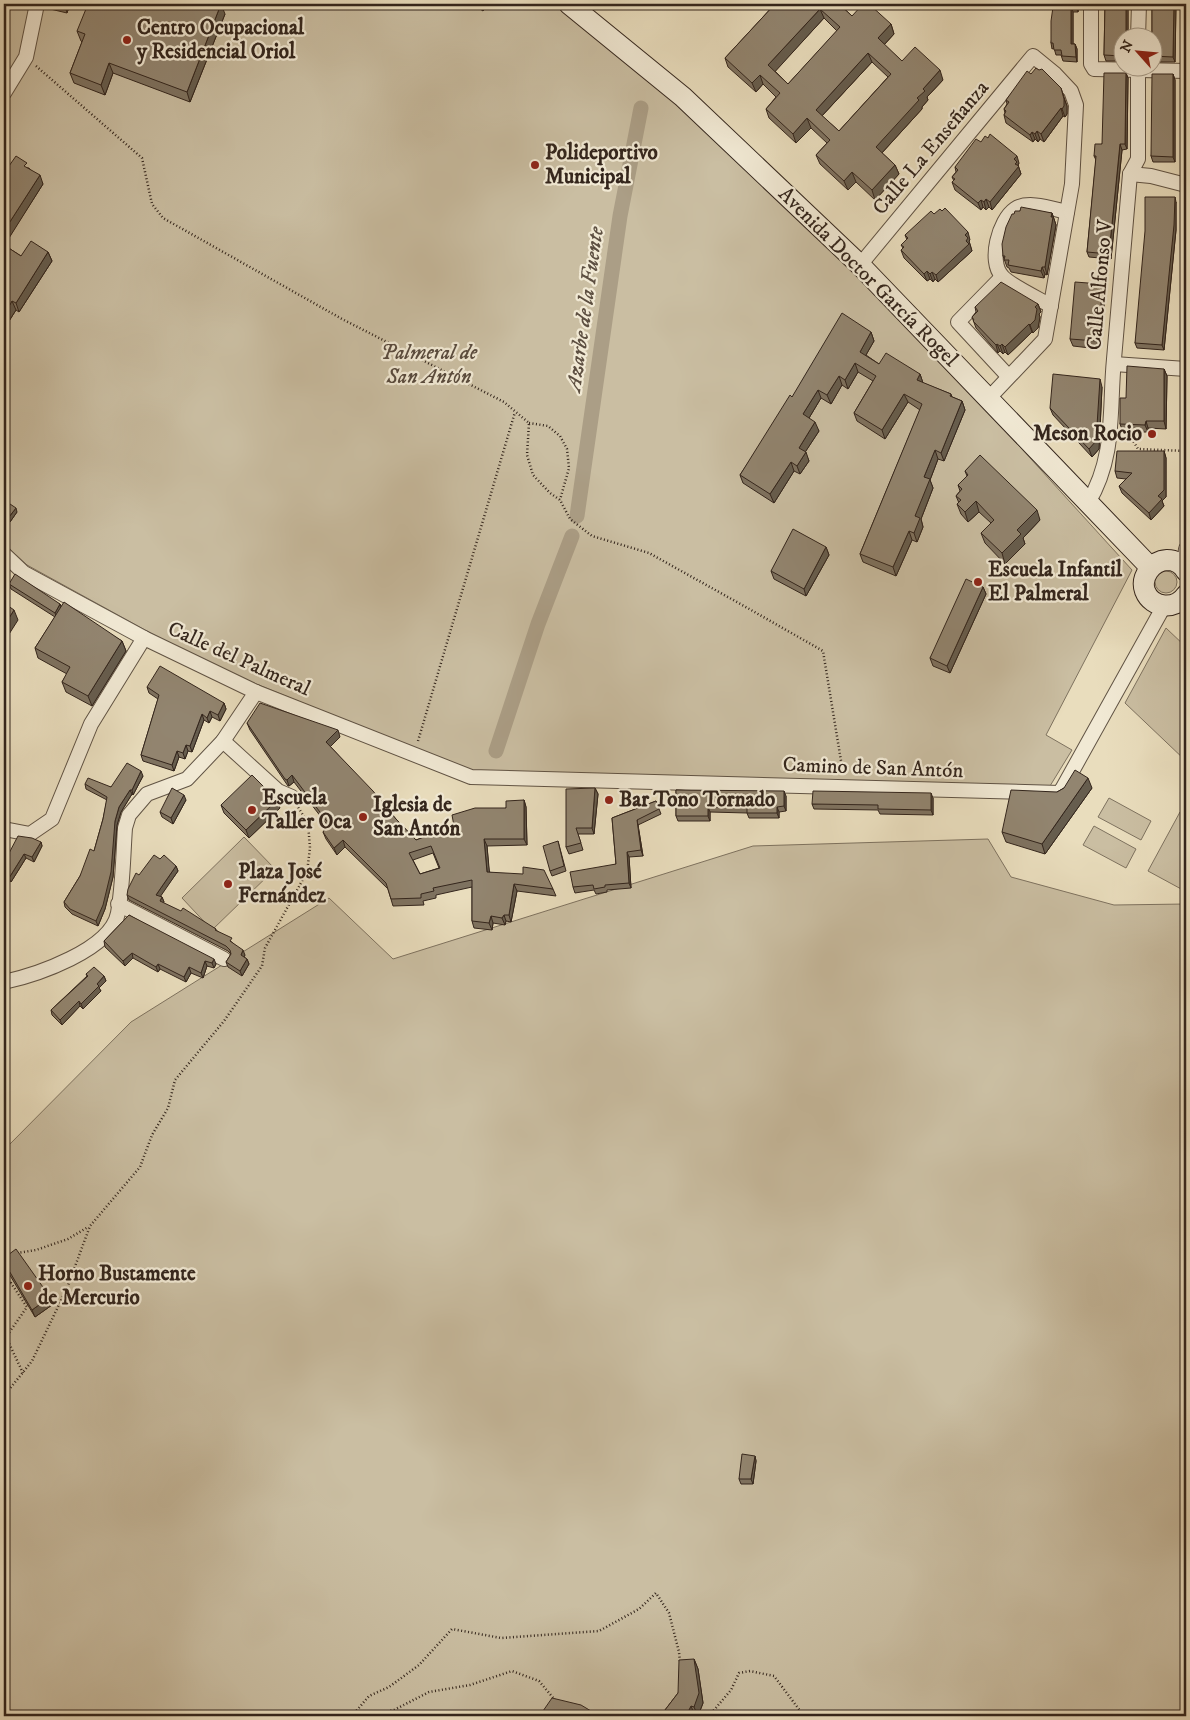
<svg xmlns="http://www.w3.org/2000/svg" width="1190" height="1720" viewBox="0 0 1190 1720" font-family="'IM FELL DW Pica',serif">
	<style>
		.green { fill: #cabea2; stroke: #7e725f }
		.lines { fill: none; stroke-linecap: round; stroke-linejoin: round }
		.canal { stroke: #ab9e86; stroke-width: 15 }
		.street-casing { stroke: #605344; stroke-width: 16 }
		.secondary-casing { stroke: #33251c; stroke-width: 22 }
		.path { stroke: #33251c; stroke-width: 2.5; stroke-dasharray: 1 2.5; stroke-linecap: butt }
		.street { stroke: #f1e9d4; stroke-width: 14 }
		.secondary { stroke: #f1e9d4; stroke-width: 20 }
		.wall { fill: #7e7260; stroke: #33251c; fill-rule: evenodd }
		.shaded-wall { fill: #665d4e; stroke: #33251c }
		.building { fill: #928570; stroke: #33251c; fill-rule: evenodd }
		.poi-dot { fill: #8f2418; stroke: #f1e9d4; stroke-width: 2 }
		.labels { text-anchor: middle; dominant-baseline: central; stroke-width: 4.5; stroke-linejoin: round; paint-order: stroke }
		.poi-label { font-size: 21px; font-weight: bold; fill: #33251c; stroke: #f1e9d4; text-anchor: start }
		.street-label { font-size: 21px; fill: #33251c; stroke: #f1e9d4 }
		.park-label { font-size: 21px; font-style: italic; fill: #594b3e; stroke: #f1e9d4 }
		.water-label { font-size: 22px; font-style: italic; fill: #5d4f41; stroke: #f1e9d4 }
	</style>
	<rect width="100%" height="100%" fill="#e9ddbd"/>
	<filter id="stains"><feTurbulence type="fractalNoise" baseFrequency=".004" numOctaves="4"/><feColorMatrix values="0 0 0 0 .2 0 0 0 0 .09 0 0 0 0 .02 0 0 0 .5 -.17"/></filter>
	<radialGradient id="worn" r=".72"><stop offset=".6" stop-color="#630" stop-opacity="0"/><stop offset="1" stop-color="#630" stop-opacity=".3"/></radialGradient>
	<g class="green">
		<polygon points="4,4 558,4 655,82 849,259 1132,570 1046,735 1072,750 1050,786 475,773 207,664 27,565 4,544"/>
		<circle cx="1166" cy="582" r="11"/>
		<polygon points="1166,628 1186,647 1186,761 1125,703"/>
		<polygon points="1109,798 1151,821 1141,840 1098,817"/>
		<polygon points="1180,812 1186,816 1186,885 1183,890 1148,871"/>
		<polygon points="1094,826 1136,849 1126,868 1083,845"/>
		<polygon points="244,837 275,869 212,930 182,898"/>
		<polygon points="988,839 1011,877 1114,905 1186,904 1186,1716 4,1716 4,1150 131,1022 329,898 393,959 753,846"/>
	</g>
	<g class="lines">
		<g class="canal">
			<polyline points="577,516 620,216 641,108"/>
			<polyline points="496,751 538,624 572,536"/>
		</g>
		<g class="street-casing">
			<g id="street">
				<polyline points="1091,4 1091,64 1094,69 1186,71"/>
				<polyline points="1138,38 1139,4"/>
				<polyline points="4,93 26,57 37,4"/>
				<polyline points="1130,174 1151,176 1186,185"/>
				<polyline points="860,265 1033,56 1055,74 1071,91 1076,105 1072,184 1045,339 989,398"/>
				<polyline points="1002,277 958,322 1008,376"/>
				<path d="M1051 306C1041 300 1008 284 1002 276 988 261 999 220 1015 209 1028 200 1053 209 1067 212"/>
				<polyline points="1114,364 1186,369"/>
				<path d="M1088 503C1116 456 1109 411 1114 359 1119 297 1125 236 1130 174L1138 159V68"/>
				<polyline points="4,554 24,573 144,638 256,692 471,777 1060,793 1164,606"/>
				<polyline points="1184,568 1186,549"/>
				<polyline points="223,741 278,791 292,797"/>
				<polyline points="4,829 30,834 52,819 91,724 144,638"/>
				<polyline points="118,904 224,959"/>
				<path d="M4 982C36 975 111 950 118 913 123 885 123 856 125 828L129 815 147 794 187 779 223 741 256 692"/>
			</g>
		</g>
		<g class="secondary-casing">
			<g id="secondary">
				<polyline points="569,4 683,97 860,265 1150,567"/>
				<path d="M1186 571C1182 564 1175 560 1167 560 1152 561 1140 577 1145 591 1152 609 1176 610 1186 595"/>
			</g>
		</g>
		<g class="path">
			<polyline points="36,66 142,158 152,204 163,218 342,319 504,402 529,423 527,455 533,475 550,493 560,500 570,519 592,536 649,553 744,606 823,651 843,773"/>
			<polyline points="529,423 548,426 560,436 567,449 569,468 560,500"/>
			<polyline points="1121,439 1132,439 1138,449 1186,451"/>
			<polyline points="418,741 515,412"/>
			<polyline points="17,1253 36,1250 68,1239 88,1227"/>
			<polyline points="4,1286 11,1283 27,1307 6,1337 23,1373"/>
			<polyline points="4,1396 32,1361 67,1288 90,1226 140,1167 152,1135 168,1108 175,1080 224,1021 262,966 265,948 307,872 310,848 308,823 298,807"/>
			<polyline points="352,1716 369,1696 389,1687 419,1665 452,1629 501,1638 599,1631 639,1609 656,1593 669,1613 679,1652 680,1662"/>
			<polyline points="363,1716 394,1710 429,1692 470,1685 512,1671 539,1681 555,1700"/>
			<polyline points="709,1716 731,1690 739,1673 750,1671 774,1676 804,1716"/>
		</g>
		<use href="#street" class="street"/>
		<use href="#secondary" class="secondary"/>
	</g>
	<g class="wall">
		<polygon points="45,4 70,4 67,13 46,8"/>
		<polygon points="473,4 489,4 483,11"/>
		<path d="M775 4H839L852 16 891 24 894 34 884 45 902 61 943 80 927 97 928 100 922 107V109L882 153 895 165 899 174 875 200 856 182 848 190 820 164 816 155 827 143 811 128 796 143 769 118 766 109 776 97 763 84 756 92 728 67 725 58ZM824 18 837 31 788 84 775 71ZM872 62 888 77 839 131 822 116Z"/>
		<polygon points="1057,4 1079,4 1078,12 1073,12 1073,44 1075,44 1077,49 1077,62 1063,61 1061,55 1056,55 1054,48 1052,49 1051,43"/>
		<polygon points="1105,4 1128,4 1128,38 1122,38 1122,61 1106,61 1104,55"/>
		<polygon points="1152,4 1176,4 1175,62 1153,62 1152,59"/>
		<polygon points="225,14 190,102 113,73 105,95 74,83 70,73 82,42 81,41 77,31"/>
		<polygon points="1126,73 1128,78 1127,149 1122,150 1111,259 1089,257 1087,252 1096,160 1094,156 1102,144"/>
		<polygon points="1031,74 1061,88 1067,106 1067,114 1065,117 1063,116 1044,142 1040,139 1038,142 1035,139 1033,142 1006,123 1004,115 1005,113 1004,109 1007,104 1006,100"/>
		<polygon points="1173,74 1175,80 1175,162 1153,162 1151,156"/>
		<polygon points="4,162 9,166 29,168 43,184 4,245 21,256 48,252 52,261 19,312 16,310 4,329 4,284 5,282 4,281"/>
		<polygon points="1019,163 1018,165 1021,174 992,210 989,207 986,210 983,207 981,210 955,190 952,182 954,181 952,177 956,172 955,167"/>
		<polygon points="1176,202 1176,230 1164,350 1137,348 1135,343"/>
		<polygon points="1020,211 1052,213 1056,225 1047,275 1045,274 1044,278 1011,272 1009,268 1007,267 1003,256 1014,214"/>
		<polygon points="934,214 970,240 969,241 972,251 938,282 935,279 933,282 930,279 927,281 904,258 901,250 903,248 901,245 907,240 905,235"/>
		<polygon points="1104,291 1104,316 1099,349 1073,346 1070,339"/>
		<polygon points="1038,304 1041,312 1039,314 1040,317 1038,328 1033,333 1032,332 1008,355 1005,352 1003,354 1000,351 998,353 976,328 972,317 976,312 975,307"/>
		<polygon points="871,332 874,341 866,355 879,364 920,374 923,383 951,394 952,397 962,401 965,410 944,461 938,459 930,480 933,488 921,519 923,527 917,542 912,540 896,576 863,562 860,554 920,410 908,402 885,439 857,421 854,413 873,381 858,372 848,389 842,385 831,404 821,398 809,418 819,431 805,452 809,461 800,474 794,471 774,503 743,483 740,475 792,397"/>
		<polygon points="1164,369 1167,376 1166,429 1148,428 1148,432 1123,432 1120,424 1126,398"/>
		<polygon points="1102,387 1099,449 1092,457 1053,415 1050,408"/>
		<polygon points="1164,451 1166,458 1166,497 1162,501 1164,506 1151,520 1122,493 1119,486 1126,479 1117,478 1115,471"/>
		<polygon points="965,471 1040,520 1023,538 1025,544 1005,564 985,543 981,533 991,523 979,512 968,522 961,514 957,504 959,503 956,496 960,491 958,485 967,476"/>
		<polygon points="4,500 17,512 10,522 4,517"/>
		<polygon points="826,547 829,555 806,596 774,579 771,571"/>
		<polygon points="9,584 60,604 61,606 122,641 126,651 92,706 66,692 62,682 67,674 38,658 35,648 55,617 11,589"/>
		<polygon points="983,587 986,594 950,673 933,666 930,658"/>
		<polygon points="147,687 224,703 226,709 220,721 212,717 209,723 204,720 192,752 188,751 185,759 179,757 174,771 143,761 141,755 158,699 149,693"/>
		<path d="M247 723 340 737 330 746 396 819 416 840 506 808 524 800 526 807 527 845 487 846 489 872 553 889 556 896 517 891 511 922 506 921 505 925 493 923 492 930 474 928 472 921V887L436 895V898L423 901 424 905 393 906 388 889 345 847 337 855 326 839 323 832 328 826 294 782 289 786H288L250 730ZM433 853 439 868 420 874 413 860Z"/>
		<polygon points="143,776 133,795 132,794 121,812 117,825 113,877 105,909 98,926 72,914 65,907 64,902 80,876 94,851 103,819 107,800 86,789 85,784 111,787"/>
		<polygon points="595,788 598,794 594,834 578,834 583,850 569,854 566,847"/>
		<polygon points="1064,788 1092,788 1045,854 1006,842 1002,832 1057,792"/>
		<polygon points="676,790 786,796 786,811 779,812 779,818 749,818 747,813 710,812 710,821 678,821 676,816"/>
		<polygon points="933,798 933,815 880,814 878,810 814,809 812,804"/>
		<polygon points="186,800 173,824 162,817 160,812"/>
		<polygon points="656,801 661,814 638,825 643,856 629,857 631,888 607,890 607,892 596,894 594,890 575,893 573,887 616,864 612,818"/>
		<polygon points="221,805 280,808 249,838 224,813"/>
		<polygon points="558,841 566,871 552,876 550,871"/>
		<polygon points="41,842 42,846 34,862 26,858 11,882 4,876 4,860"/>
		<polygon points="160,859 176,866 178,871 160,896 162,897 164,902 163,903 216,929 216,930 233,943 245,955 244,957 247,959 249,964 242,976 228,967 226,962 231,954 228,951 129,900 127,895"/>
		<polygon points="129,915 216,964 214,968 207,966 203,978 191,973 186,982 160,969 158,972 133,958 125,966 105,947 104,941"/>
		<polygon points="86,974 104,976 106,981 99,988 101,991 83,1009 80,1006 62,1025 52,1015 51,1010 87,976"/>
		<polygon points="4,1258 50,1297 52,1305 35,1317 5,1267 4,1263"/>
		<polygon points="755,1456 756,1461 753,1484 741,1484 739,1479"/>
		<polygon points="694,1659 698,1669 703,1703 698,1716 665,1710 678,1693"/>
		<polygon points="543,1711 597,1716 545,1716"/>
	</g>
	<g class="shaded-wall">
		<polygon points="65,4 70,4 67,13 65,6"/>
		<polygon points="221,4 225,14 190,102 187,92"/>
		<polygon points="484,4 489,4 483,11 482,7"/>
		<polygon points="1076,4 1079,4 1078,12 1076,7"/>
		<rect x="1126" y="4" width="2" height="34"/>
		<polygon points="1174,4 1176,4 1175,62 1173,57"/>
		<polygon points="1071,6 1073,12 1073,49 1071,44"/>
		<polygon points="820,9 824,18 772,75 768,65"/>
		<polygon points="891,24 894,34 881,48 878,38"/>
		<polygon points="1075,44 1077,49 1077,62 1076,57"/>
		<polygon points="868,53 872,62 819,119 816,110"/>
		<polygon points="109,63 113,73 105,95 101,85"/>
		<polygon points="940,70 943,80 927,97 928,100 922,107 922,109 879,156 876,147 917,98 923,89"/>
		<polygon points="1126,73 1128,78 1127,149 1125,144"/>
		<polygon points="1173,74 1175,80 1175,162 1173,157"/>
		<polygon points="760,75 763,84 756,92 752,83"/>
		<polygon points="1064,99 1067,106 1067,114 1065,117 1062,109"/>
		<polygon points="1061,108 1063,116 1044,142 1041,134"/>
		<polygon points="807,118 811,128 796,143 793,134"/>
		<polygon points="1037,131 1040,139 1038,142 1035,134"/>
		<polygon points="1032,132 1035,139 1033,142 1030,135"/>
		<polygon points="1120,144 1122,150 1111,259 1109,254"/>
		<polygon points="1017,156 1019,163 1018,165 1021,174 992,210 990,202 1014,159"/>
		<polygon points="895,165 899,174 875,200 872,190"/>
		<polygon points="852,172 856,182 848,190 844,181"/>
		<polygon points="40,175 43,184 4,246 4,231"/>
		<polygon points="1175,197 1176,202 1176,230 1164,350 1162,345"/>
		<polygon points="986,199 989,207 986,210 984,202"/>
		<polygon points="981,200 983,207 981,210 978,203"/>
		<polygon points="1052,213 1056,225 1047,275 1045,267"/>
		<polygon points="968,232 970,240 969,241 972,251 938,282 936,275 966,241 965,235"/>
		<polygon points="48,252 52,261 19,312 16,303"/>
		<polygon points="1042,267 1045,274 1044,278 1041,271"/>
		<polygon points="927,271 930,279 927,281 924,274"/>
		<polygon points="932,272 935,279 933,282 930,274"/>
		<polygon points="1101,284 1104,291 1104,316 1099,349 1097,341"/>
		<polygon points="12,301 16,310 4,329 4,315"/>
		<polygon points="1038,304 1041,312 1039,314 1040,317 1038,328 1033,333 1030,325 1035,307"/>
		<polygon points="1029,324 1032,332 1008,355 1005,347"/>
		<polygon points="871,332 874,341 863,360 860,352"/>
		<polygon points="997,344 1000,351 998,353 996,345"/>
		<polygon points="1002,344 1005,352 1003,354 1000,346"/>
		<polygon points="855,363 858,372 848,389 845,380"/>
		<polygon points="1164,369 1167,376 1166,429 1164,421"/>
		<polygon points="920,374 923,383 917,380"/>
		<polygon points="839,376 842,385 831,404 827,395"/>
		<polygon points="1100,379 1102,387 1099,449 1092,457 1089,449"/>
		<polygon points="818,390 821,398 806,423 803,414"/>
		<polygon points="904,394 908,402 885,439 882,430"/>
		<polygon points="962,401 965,410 944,461 941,453"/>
		<polygon points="1146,421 1148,428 1148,432 1145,425"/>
		<polygon points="815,422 819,431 802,457 799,448"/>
		<polygon points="935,450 938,459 930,480 933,488 921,519 923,527 917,542 914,533 915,516 924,477"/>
		<polygon points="1164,451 1166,458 1166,497 1162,501 1164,506 1151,520 1149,513 1158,496"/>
		<polygon points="806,452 809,461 800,474 797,466"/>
		<polygon points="791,462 794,471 774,503 770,494"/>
		<polygon points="976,501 979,512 968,522 965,512"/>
		<polygon points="16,508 17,512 10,522 9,517"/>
		<polygon points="1037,510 1040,520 1023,538 1025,544 1005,564 1002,553 1017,530"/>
		<polygon points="909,531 912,540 896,576 893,567"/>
		<polygon points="826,547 829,555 806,596 804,589"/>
		<polygon points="983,587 986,594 950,673 947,666"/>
		<polygon points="60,604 62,609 57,618 55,613"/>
		<polygon points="14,610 18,620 4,642 4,626"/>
		<polygon points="122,641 126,651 92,706 88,696"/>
		<polygon points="224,703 226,709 220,721 218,715"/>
		<polygon points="210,711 212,717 209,723 207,718"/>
		<polygon points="202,714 204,720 192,752 190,746"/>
		<polygon points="338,730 340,737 328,749 326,742"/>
		<polygon points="186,745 188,751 185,759 183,753"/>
		<polygon points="177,751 179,757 174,771 172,765"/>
		<polygon points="141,771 143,776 133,795 132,790"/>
		<polygon points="292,775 294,782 289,786 287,780"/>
		<polygon points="1088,778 1092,788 1045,854 1042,844"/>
		<polygon points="595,788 598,794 594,834 592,828"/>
		<polygon points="130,790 132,794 121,812 117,825 113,877 105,909 98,926 96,921 115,821 119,807"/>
		<polygon points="784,791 786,796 786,811 784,806"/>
		<polygon points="931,793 933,798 933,815 931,810"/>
		<polygon points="184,795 186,800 173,824 171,818"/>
		<polygon points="277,800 280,808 249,838 246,830"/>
		<polygon points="524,800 526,807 527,845 524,839"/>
		<polygon points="708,807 710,812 710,821 708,816"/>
		<polygon points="777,807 779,812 779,818 777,813"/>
		<polygon points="637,820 638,825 643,856 641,850"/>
		<polygon points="484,839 487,846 490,878 487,872"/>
		<polygon points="343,840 345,847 337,855 334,848"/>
		<polygon points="41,842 42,846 34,862 32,857"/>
		<polygon points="627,852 629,857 631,888 629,883"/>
		<polygon points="24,854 26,858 11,882 9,878"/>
		<polygon points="176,866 178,871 158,900 156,895"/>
		<polygon points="514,884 517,891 511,922 509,915"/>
		<polygon points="162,897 164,902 162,906 160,901"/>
		<polygon points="504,915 506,921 505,925 502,918"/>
		<polygon points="491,916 493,923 492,930 489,923"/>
		<polygon points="243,950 245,955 242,960 241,955"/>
		<polygon points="132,953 133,958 125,966 123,961"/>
		<polygon points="214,959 216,964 214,968 212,963"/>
		<polygon points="247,959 249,964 242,976 240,971"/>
		<polygon points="205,961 207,966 203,978 201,973"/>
		<polygon points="158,964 160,969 158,972 156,967"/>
		<polygon points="189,967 191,973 186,982 184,977"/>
		<polygon points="104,976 106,981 99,988 101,991 83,1009 81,1004 97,984"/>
		<polygon points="79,1001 80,1006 62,1025 60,1020"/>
		<polygon points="50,1297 52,1305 35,1317 32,1310"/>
		<polygon points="755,1456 756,1461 753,1484 751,1479"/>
		<polygon points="694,1659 698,1669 703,1703 698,1716 694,1707"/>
		<polygon points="691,1706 695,1716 686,1716"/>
	</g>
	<g class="building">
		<polygon points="55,4 65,4 65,6"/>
		<polygon points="88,4 221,4 187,92 109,63 101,85 70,73 85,34 77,31"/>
		<polygon points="478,4 484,4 482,7"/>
		<path d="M775 4H839L852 16 863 4H869L891 24 878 38 902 61 915 47 940 70 923 89 925 91 917 98 919 100 876 147 895 165 872 190 852 172 844 181 816 155 830 140 807 118 793 134 766 109 780 93 760 75 752 83 725 58ZM820 9 840 27 788 84 768 65ZM868 53 891 74 839 131 816 110Z"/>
		<polygon points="1057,4 1076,4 1076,7 1071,6 1071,44 1075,44 1076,57 1062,56 1061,50 1054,50 1053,43 1051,43 1051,21 1053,7 1057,6"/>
		<polygon points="1105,4 1126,4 1126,38 1122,38 1122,56 1104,55"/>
		<polygon points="1152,4 1174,4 1173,57 1152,56"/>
		<polygon points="1036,68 1039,70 1042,69 1061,88 1064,99 1064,106 1062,109 1061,108 1041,134 1037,131 1035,134 1032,132 1030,135 1004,115 1006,111 1004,109 1009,102 1006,100 1027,71 1031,74"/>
		<polygon points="1104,73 1126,73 1125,144 1120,144 1109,254 1087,252 1096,156 1094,156 1095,144 1102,144"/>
		<polygon points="1152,74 1173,74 1173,157 1151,156"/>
		<polygon points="990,134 1017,156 1014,159 1017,162 1015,164 1019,166 990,202 986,199 984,202 981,200 978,203 952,182 955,179 952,177 958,170 955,167 976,139 981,142 985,136 988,138"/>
		<polygon points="16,156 27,163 24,166 40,175 4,231 4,162 9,166"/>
		<polygon points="1145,197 1175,197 1174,225 1162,345 1135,343 1145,231"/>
		<polygon points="1021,207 1052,213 1051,217 1053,217 1045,267 1042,267 1041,271 1008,265 1009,260 1004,260 1005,256 1003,256 1002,244 1006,227 1012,214 1014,214 1015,211 1020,211"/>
		<polygon points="945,208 968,232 965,235 968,238 966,241 969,244 936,275 932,272 930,274 927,271 924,274 901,250 904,247 901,245 908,238 905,235 931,211 934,214 940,209 942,211"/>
		<polygon points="31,241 48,252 16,303 12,301 4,315 4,284 8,277 4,274 4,245 21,256"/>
		<polygon points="1001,282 1038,304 1035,307 1037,309 1035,320 1030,325 1029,324 1005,347 1002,344 1000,346 997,344 996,345 973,321 974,320 972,317 978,311 975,307"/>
		<polygon points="1075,282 1101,284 1101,308 1097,341 1070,339"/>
		<polygon points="842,313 871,332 860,352 879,364 886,353 920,374 917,380 951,394 950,396 962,401 941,453 935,450 924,477 930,479 915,516 920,518 914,533 909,531 893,567 860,554 922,404 904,394 882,430 854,413 876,376 855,363 845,380 839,376 827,395 818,390 803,414 815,422 799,448 806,452 797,466 791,462 770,494 740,475 790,395 792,397"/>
		<polygon points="1127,366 1164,369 1164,421 1146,421 1145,425 1120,424 1120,398 1126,398"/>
		<polygon points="1053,374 1100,379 1096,441 1089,449 1050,408"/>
		<polygon points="1117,451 1164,451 1164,490 1158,496 1162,499 1149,513 1119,486 1132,473 1115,471"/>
		<polygon points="980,455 1037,510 1017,530 1021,534 1002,553 981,533 994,520 976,501 965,512 957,504 961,500 956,496 962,489 958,485 968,475 965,471"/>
		<polygon points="4,500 16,508 9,517 4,514"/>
		<polygon points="793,529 826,547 804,589 771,571"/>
		<polygon points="15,574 60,604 55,613 9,584"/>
		<polygon points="966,579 983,587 947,666 930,658"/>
		<polygon points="64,602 122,641 88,696 62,682 70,667 35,648"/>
		<polygon points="4,603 14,610 4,626"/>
		<polygon points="160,666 224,703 218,715 210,711 207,718 202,714 190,746 186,745 183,753 177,751 172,765 141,755 159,695 147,687"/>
		<path d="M260 703 338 730 326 742 373 791 396 819 416 840 454 826 452 815 475 808H506V801L524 800V839H484L487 872 523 874V867L544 870 553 889 514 884 509 915H504L502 918 491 916 489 923 472 921V880L433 888 434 891 421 894V898L391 899 386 883 343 840 334 848 323 832 329 824 292 775 287 780 285 779 247 723ZM431 846 440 868 420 874 409 853Z"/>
		<polygon points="127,763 141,771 132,790 130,790 119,807 115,821 111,872 103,905 96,921 70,909 64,902 80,876 90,849 94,851 103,819 107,797 85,784 88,778 111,787"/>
		<polygon points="1075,770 1088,778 1042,844 1002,832 1011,790 1057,792 1064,788"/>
		<polygon points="252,775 277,800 246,830 221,805"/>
		<polygon points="172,788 184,795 171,818 160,812"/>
		<polygon points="595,788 592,828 576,828 581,843 566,847 566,789"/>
		<polygon points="676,790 784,791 784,806 777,807 777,813 747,813 747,808 708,807 708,816 676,816"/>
		<polygon points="813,791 931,793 931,810 878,809 878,805 812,804"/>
		<polygon points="656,801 659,809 637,820 641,850 627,852 629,883 605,885 605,887 594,889 593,885 573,887 570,872 616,864 612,818"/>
		<polygon points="18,836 32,838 41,842 32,857 24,854 9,878 4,873 4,860 7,857"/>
		<polygon points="558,841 564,866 550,871 543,846"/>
		<polygon points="154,855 160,859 164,855 176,866 156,895 162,897 160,901 181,911 183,908 216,929 215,930 232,938 230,941 243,950 241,955 247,959 240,971 226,962 231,954 230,950 226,946 127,895 128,889 136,873 139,875"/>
		<polygon points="129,915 214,959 212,963 205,961 201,973 189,967 184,977 158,964 156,967 132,953 123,961 104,941"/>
		<polygon points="94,967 104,976 97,984 99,986 81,1004 79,1001 60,1020 51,1010 88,976 86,974"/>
		<polygon points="16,1249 50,1297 32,1310 4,1262 4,1258"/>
		<polygon points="742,1454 755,1456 751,1479 739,1479"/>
		<polygon points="694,1659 699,1693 694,1707 691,1706 686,1716 659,1716 665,1710 678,1693 679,1660"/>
		<polygon points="552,1698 581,1705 596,1714 596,1716 560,1716 543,1711"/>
	</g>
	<g class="poi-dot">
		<circle cx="127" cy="40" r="5"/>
		<circle cx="535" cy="165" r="5"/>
		<circle cx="1152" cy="434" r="5"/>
		<circle cx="978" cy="582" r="5"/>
		<circle cx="609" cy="800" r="5"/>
		<circle cx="252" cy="810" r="5"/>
		<circle cx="363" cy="817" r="5"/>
		<circle cx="228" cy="884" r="5"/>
		<circle cx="28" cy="1286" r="5"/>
	</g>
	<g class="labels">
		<g class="poi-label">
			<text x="137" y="28">Centro Ocupacional<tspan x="137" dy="24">y Residencial Oriol</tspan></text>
			<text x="545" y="153">Polideportivo<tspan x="545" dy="24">Municipal</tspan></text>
			<text x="1142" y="434" text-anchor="end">Meson Rocio</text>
			<text x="988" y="570">Escuela Infantil<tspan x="988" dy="24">El Palmeral</tspan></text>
			<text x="262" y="798">Escuela<tspan x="262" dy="24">Taller Oca</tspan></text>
			<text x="619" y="800">Bar Tono Tornado</text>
			<text x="373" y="805">Iglesia de<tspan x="373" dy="24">San Antón</tspan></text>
			<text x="238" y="872">Plaza José<tspan x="238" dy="24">Fernández</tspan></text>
			<text x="38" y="1274">Horno Bustamente<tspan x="38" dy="24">de Mercurio</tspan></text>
		</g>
		<g class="street-label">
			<text transform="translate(931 148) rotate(-50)">Calle La Enseñanza</text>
			<text transform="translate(868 277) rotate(45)">Avenida Doctor García Rogel</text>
			<text transform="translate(1100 285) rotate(-85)">Calle Alfonso V</text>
			<text transform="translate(239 659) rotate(24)">Calle del Palmeral</text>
			<text transform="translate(873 768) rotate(2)">Camino de San Antón</text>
		</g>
		<g class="park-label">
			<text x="429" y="353">Palmeral de<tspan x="429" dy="24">San Antón</tspan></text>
		</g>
		<g class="water-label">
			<text transform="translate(585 309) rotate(-82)">Azarbe de la Fuente</text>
		</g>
	</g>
	<rect width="1190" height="1720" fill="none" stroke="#e9ddbd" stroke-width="20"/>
	<rect x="5" y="5" width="1180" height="1710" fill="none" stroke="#33251c" stroke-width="2.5"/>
	<rect x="10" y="10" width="1170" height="1700" fill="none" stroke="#33251c"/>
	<g transform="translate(1138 52) rotate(297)"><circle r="24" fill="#f1e9d4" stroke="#a59b8a"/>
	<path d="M0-4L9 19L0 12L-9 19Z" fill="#8f2418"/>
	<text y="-8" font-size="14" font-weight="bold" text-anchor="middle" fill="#33251c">N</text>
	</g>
	<rect width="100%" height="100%" filter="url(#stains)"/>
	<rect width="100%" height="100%" fill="url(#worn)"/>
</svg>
